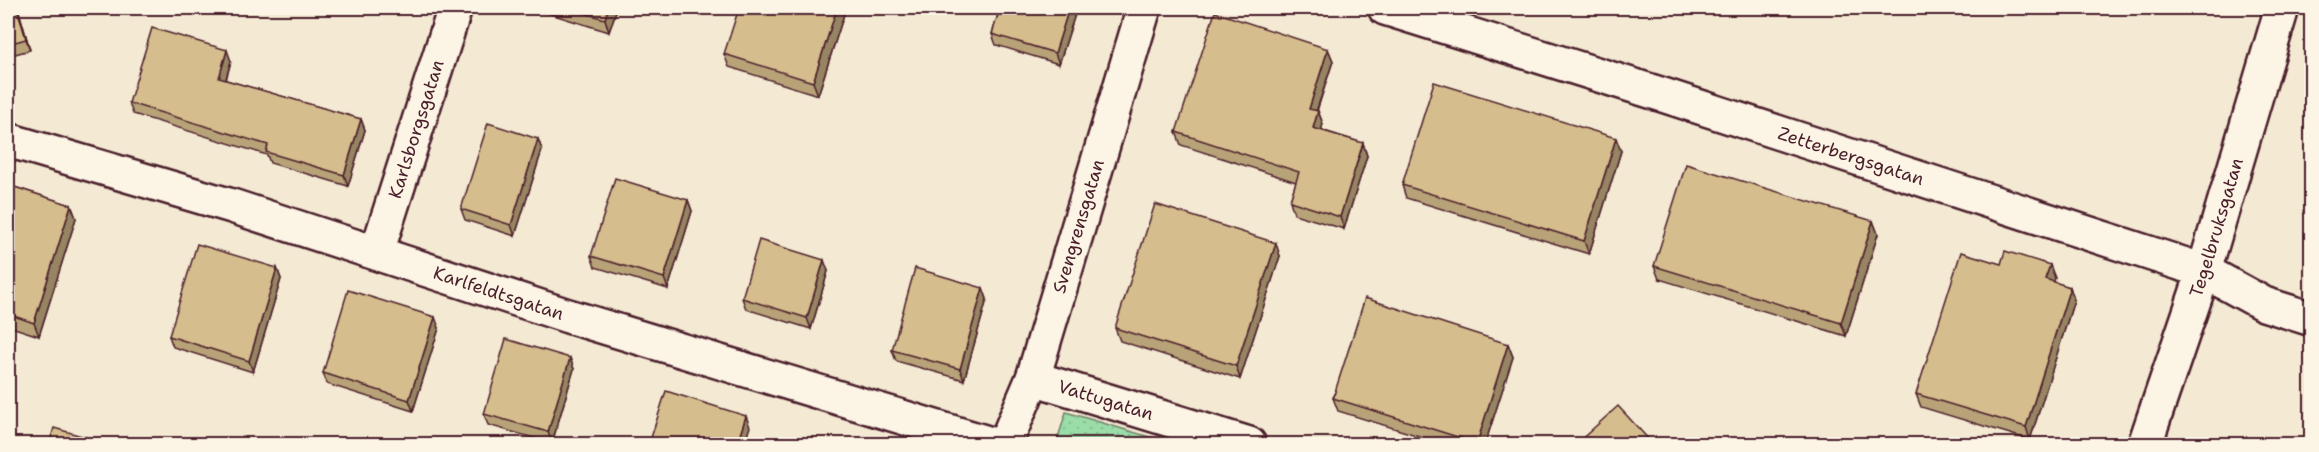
<svg xmlns="http://www.w3.org/2000/svg" width="2319" height="452" viewBox="0 0 2319 452" font-family="'Shantell Sans',sans-serif">
	<style>
		.park { fill: url(#park-dots); stroke: #727e6a; stroke-width: 1.5 }
		.lines { fill: none; stroke-linecap: round; stroke-linejoin: round }
		.street-casing { stroke: #4a1f2b; stroke-width: 38 }
		.secondary-casing { stroke: #4a1f2b; stroke-width: 38 }
		.street { stroke: #fcf5e5; stroke-width: 33 }
		.secondary { stroke: #fcf5e5; stroke-width: 33 }
		.wall { fill: #b8a379; stroke: #4a1f2b; stroke-width: 1.5 }
		.shaded-wall { fill: #968463; stroke: #4a1f2b; stroke-width: 1.5 }
		.building { fill: #d6bd8d; stroke: #4a1f2b; stroke-width: 1.5 }
		.labels { text-anchor: middle; dominant-baseline: central; stroke-width: 5; stroke-linejoin: round; paint-order: stroke }
		.street-label { font-size: 18px; fill: #4a1f2b; stroke: #fcf5e5 }
	</style>
	<defs>
		<pattern id="park-dots" width="8" height="8" patternUnits="userSpaceOnUse" patternTransform="scale(1.5)"><rect width="8" height="8" fill="#9adda8"/><path d="M2 2h.1M6 6h.1" fill="none" stroke="#86bd91" stroke-width="1.8" stroke-linecap="round"/></pattern>
	</defs>
	<rect width="100%" height="100%" fill="#f4ead3"/>
	<filter id="ink" filterUnits="userSpaceOnUse"><feTurbulence type="fractalNoise" baseFrequency=".0167" numOctaves="2"/><feDisplacementMap in="SourceGraphic" scale="12" xChannelSelector="R" yChannelSelector="G"/><feConvolveMatrix kernelMatrix="1 2 1 2 8 2 1 2 1" color-interpolation-filters="sRGB"/></filter>
	<g filter="url(#ink)">
		<polygon class="park" points="1066,412 1173,444 1056,444"/>
		<g class="lines">
			<g class="street-casing">
				<g id="street">
					<path id="s1" d="M1385 8 1663 95 2204 271 2264 304 2312 319"/>
					<path id="s2" d="M8 140 232 206 568 316 991 444"/>
					<path id="s3" d="M377 252 455 8"/>
					<path id="s4" d="M1033 378 1249 444"/>
					<path id="s5" d="M1005 444 1033 378 1144 8"/>
				</g>
			</g>
			<g class="secondary-casing">
				<g id="secondary">
					<path id="s6" d="M2145 444 2204 271 2282 8"/>
				</g>
			</g>
			<use href="#street" class="street"/>
			<use href="#secondary" class="secondary"/>
		</g>
		<g class="wall">
			<polygon points="8,8 18,8 30,50 8,56"/>
			<polygon points="531,8 617,8 609,32"/>
			<polygon points="846,8 818,95 729,67 724,54"/>
			<polygon points="1000,8 1077,8 1059,64 996,45 992,34"/>
			<polygon points="1328,49 1333,61 1317,111 1318,111 1323,124 1321,130 1363,143 1367,156 1344,229 1294,214 1290,201 1296,182 1181,145 1176,132"/>
			<polygon points="231,61 226,80 361,119 365,130 348,186 270,163 267,155 133,114 129,103"/>
			<polygon points="538,139 542,150 515,236 465,220 461,209"/>
			<polygon points="1621,151 1589,254 1406,198 1402,185"/>
			<polygon points="8,185 71,205 76,218 39,336 8,326"/>
			<polygon points="688,200 692,211 668,289 595,267 591,256"/>
			<polygon points="1873,221 1878,234 1846,336 1659,279 1654,266"/>
			<polygon points="1280,256 1240,379 1120,341 1115,328"/>
			<polygon points="277,268 281,279 253,372 173,347 169,336"/>
			<polygon points="828,271 811,329 746,309 742,298"/>
			<polygon points="2055,278 2053,282 2070,287 2074,300 2030,440 1921,407 1916,394"/>
			<polygon points="983,288 987,299 964,380 896,361 892,350"/>
			<polygon points="439,328 413,411 327,384 323,373"/>
			<polygon points="1508,344 1513,357 1485,444 1445,444 1338,411 1333,398"/>
			<polygon points="570,358 574,369 552,443 488,425 484,414"/>
		</g>
		<g class="shaded-wall">
			<polygon points="17,8 18,8 30,50 26,39"/>
			<polygon points="608,8 617,8 609,32 605,19"/>
			<polygon points="837,8 846,8 818,95 813,82"/>
			<polygon points="1069,8 1077,8 1059,64 1055,53"/>
			<polygon points="1328,49 1333,61 1313,121 1309,109"/>
			<polygon points="227,50 231,61 223,89 219,78"/>
			<polygon points="1318,111 1323,124 1318,140 1313,128"/>
			<polygon points="361,119 365,130 348,186 344,175"/>
			<polygon points="1616,138 1621,151 1589,254 1584,241"/>
			<polygon points="538,139 542,150 515,236 511,225"/>
			<polygon points="1363,143 1367,156 1344,229 1340,217"/>
			<polygon points="688,200 692,211 668,289 664,278"/>
			<polygon points="71,205 76,218 39,336 34,323"/>
			<polygon points="1873,221 1878,234 1846,336 1841,323"/>
			<polygon points="1276,243 1280,256 1240,379 1236,366"/>
			<polygon points="824,260 828,271 811,329 807,318"/>
			<polygon points="2050,265 2055,278 2050,292 2045,279"/>
			<polygon points="277,268 281,279 253,372 249,361"/>
			<polygon points="2070,287 2074,300 2030,440 2026,427"/>
			<polygon points="983,288 987,299 964,380 960,369"/>
			<polygon points="435,317 439,328 413,411 409,400"/>
			<polygon points="1508,344 1513,357 1485,444 1477,444 1477,443"/>
			<polygon points="570,358 574,369 552,443 548,432"/>
			<polygon points="746,416 750,427 744,444 737,444"/>
			<polygon points="89,438 92,444 87,444"/>
		</g>
		<g class="building">
			<polygon points="8,8 17,8 26,39 8,44"/>
			<polygon points="567,8 608,8 605,19"/>
			<polygon points="739,8 837,8 813,82 724,54"/>
			<polygon points="1000,8 1069,8 1055,53 992,34"/>
			<polygon points="1215,12 1328,49 1309,109 1318,111 1313,128 1363,143 1340,217 1290,201 1299,172 1176,132"/>
			<polygon points="152,28 227,50 219,78 361,119 344,175 266,152 268,145 129,103"/>
			<polygon points="1434,82 1616,138 1584,241 1402,185"/>
			<polygon points="488,123 538,139 511,225 461,209"/>
			<polygon points="1686,164 1873,221 1841,323 1654,266"/>
			<polygon points="615,178 688,200 664,278 591,256"/>
			<polygon points="8,185 71,205 34,323 8,314"/>
			<polygon points="1155,204 1276,243 1236,366 1115,328"/>
			<polygon points="759,240 824,260 807,318 742,298"/>
			<polygon points="197,244 277,268 249,361 169,336"/>
			<polygon points="2005,251 2050,265 2045,279 2070,287 2026,427 1916,394 1961,252 2001,264"/>
			<polygon points="915,268 983,288 960,369 892,350"/>
			<polygon points="348,290 435,317 409,400 323,373"/>
			<polygon points="1365,298 1508,344 1477,443 1333,398"/>
			<polygon points="506,339 570,358 548,432 484,414"/>
			<polygon points="666,391 746,416 737,444 649,444"/>
			<polygon points="1618,406 1653,444 1576,444"/>
			<polygon points="54,428 89,438 87,444 49,444"/>
			<polygon points="8,439 15,441 14,444 8,444"/>
			<polygon points="397,440 411,444 396,444"/>
		</g>
	</g>
	<g class="labels">
		<g class="street-label">
			<text stroke="none"><textPath href="#s3" startOffset="129">Karlsborgsgatan</textPath></text>
			<text stroke="none"><textPath href="#s1" startOffset="489">Zetterbergsgatan</textPath></text>
			<text stroke="none"><textPath href="#s5" startOffset="230">Svengrensgatan</textPath></text>
			<text stroke="none"><textPath href="#s6" startOffset="228">Tegelbruksgatan</textPath></text>
			<text stroke="none"><textPath href="#s2" startOffset="514">Karlfeldtsgatan</textPath></text>
			<text stroke="none"><textPath href="#s4" startOffset="76">Vattugatan</textPath></text>
		</g>
	</g>
	<rect width="2319" height="452" fill="none" stroke="#fcf5e5" stroke-width="30"/>
	<rect x="15" y="15" width="2289" height="422" fill="none" stroke="#4a1f2b" stroke-width="2" filter="url(#ink)"/>
</svg>
